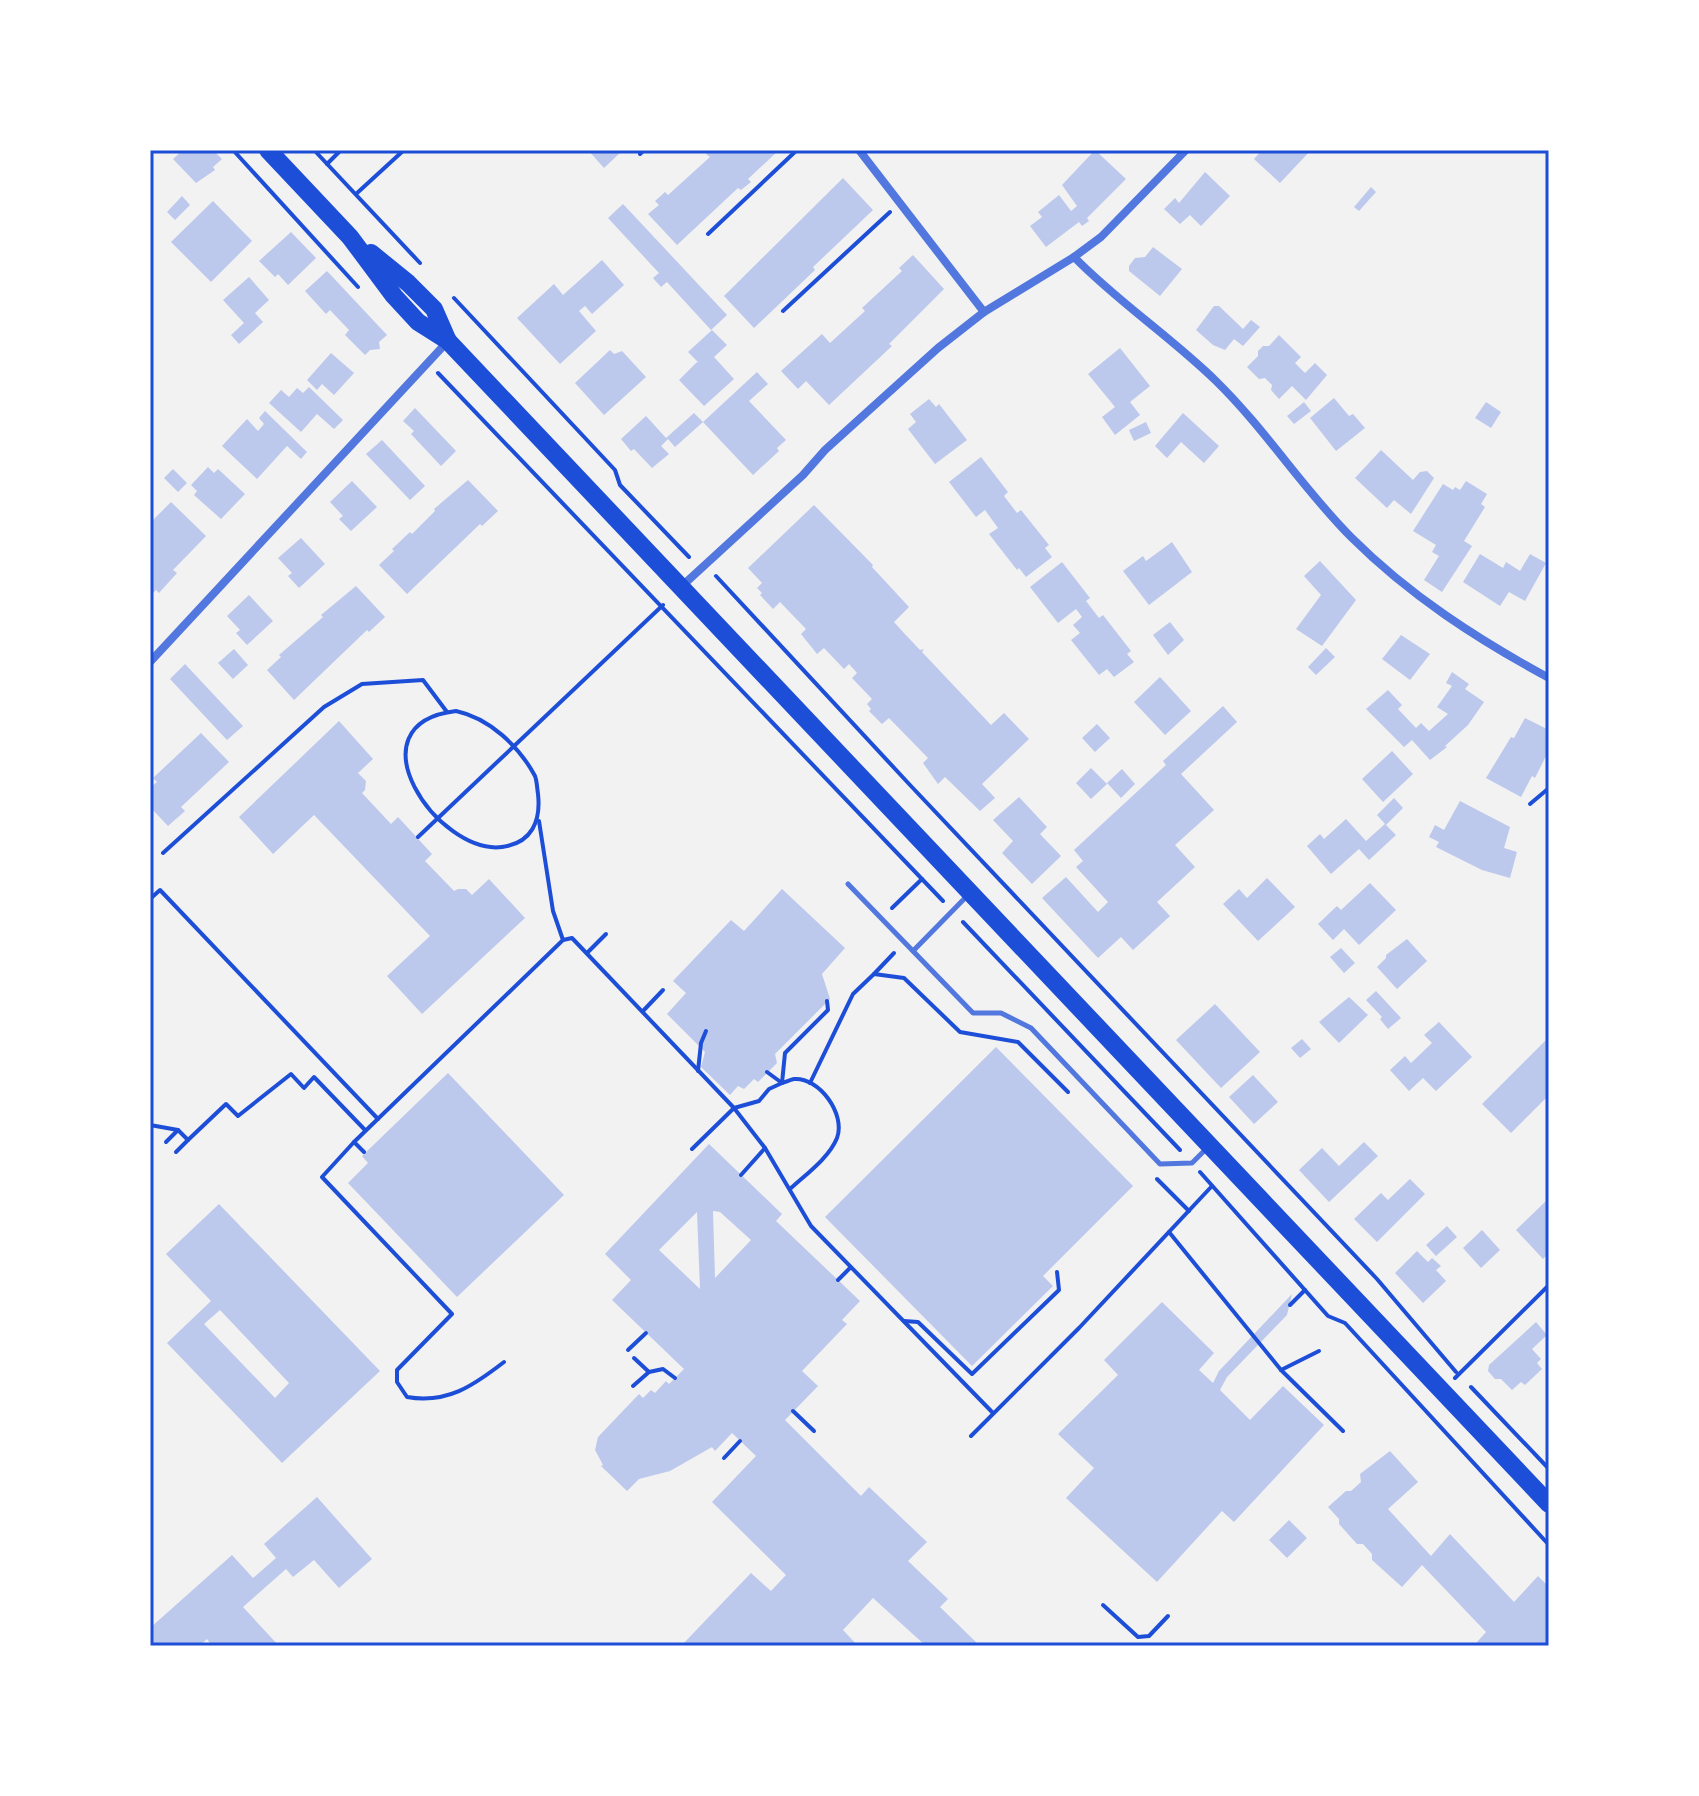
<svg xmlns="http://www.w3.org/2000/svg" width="1699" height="1796" font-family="'Public Sans',sans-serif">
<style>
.building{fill:#bdc9ec;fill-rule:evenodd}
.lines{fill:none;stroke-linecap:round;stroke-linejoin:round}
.path{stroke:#1d4ed8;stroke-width:4}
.service{stroke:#5277de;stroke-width:5}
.minor{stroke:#5277de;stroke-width:8}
.primary{stroke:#1d4ed8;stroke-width:18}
.neatline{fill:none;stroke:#1d4ed8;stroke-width:3}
</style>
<rect width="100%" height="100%" fill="#f2f2f2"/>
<!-- building -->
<g class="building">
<path d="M 183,150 L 213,150 L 222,159 L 213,167 L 215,170 L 196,183 L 173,159 Z"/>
<path d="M 588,150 L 623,150 L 604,168 Z"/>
<path d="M 710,150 L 779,150 L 748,179 L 751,182 L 741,190 L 738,188 L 677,245 L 648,214 L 659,205 L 655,201 L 665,192 L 668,195 L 710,157 L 706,154 Z"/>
<path d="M 1095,150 L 1126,179 L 1087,218 L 1089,221 L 1082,226 L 1079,222 L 1046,247 L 1030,226 L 1042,217 L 1038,212 L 1059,195 L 1071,211 L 1077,206 L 1062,185 Z"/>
<path d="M 1262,150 L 1311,150 L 1280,183 L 1254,159 Z"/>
<path d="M 1205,172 L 1230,196 L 1201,226 L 1190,215 L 1180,224 L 1164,209 L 1175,198 L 1179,203 Z"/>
<path d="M 843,178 L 873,210 L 813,267 L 815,270 L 754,328 L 724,296 Z"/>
<path d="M 1371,187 L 1376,192 L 1359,211 L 1354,207 Z"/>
<path d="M 182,196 L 190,205 L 175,220 L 167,212 Z"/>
<path d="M 213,201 L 252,241 L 211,282 L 171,242 Z"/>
<path d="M 623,204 L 727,315 L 711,330 L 667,282 L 661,287 L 653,278 L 659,273 L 608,218 Z"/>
<path d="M 291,232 L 316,258 L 288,285 L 278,274 L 275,277 L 259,261 Z"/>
<path d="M 1153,247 L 1182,269 L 1160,296 L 1129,271 L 1129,266 L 1135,258 L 1145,257 Z"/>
<path d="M 913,255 L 944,289 L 889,344 L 892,346 L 829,405 L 806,381 L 798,389 L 781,371 L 822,334 L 830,343 L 865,311 L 862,308 L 902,271 L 899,268 Z"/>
<path d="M 602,260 L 624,285 L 592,314 L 585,306 L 579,311 L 596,331 L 560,364 L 517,318 L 554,284 L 563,295 Z"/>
<path d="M 327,271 L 387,335 L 379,342 L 380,349 L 370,350 L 365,355 L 345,335 L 349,330 L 330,310 L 326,314 L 305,291 Z"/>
<path d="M 249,277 L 269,300 L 255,313 L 263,322 L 239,344 L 231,335 L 244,323 L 223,300 Z"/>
<path d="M 1214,306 L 1219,306 L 1243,329 L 1251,320 L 1260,327 L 1243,346 L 1234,339 L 1225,350 L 1213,345 L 1196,330 Z"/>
<path d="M 712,330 L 727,345 L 714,357 L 734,379 L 704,406 L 679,380 L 697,362 L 699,363 L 688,352 Z"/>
<path d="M 1279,335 L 1301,357 L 1295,363 L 1305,373 L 1315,363 L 1327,375 L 1306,400 L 1292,386 L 1279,399 L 1271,390 L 1272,385 L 1265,378 L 1259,379 L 1247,367 L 1258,356 L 1258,351 L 1263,346 L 1269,346 Z"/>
<path d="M 1120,348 L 1150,386 L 1130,402 L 1140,415 L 1115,435 L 1102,417 L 1115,407 L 1088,374 Z"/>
<path d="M 610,350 L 614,354 L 622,351 L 646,377 L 604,415 L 575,383 Z"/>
<path d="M 331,353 L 354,373 L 334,395 L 322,384 L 317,390 L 307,380 Z"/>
<path d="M 757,372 L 768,384 L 749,401 L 786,440 L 777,448 L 779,451 L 753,475 L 703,422 Z"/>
<path d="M 309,387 L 343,420 L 334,429 L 317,414 L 301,432 L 269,403 L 281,390 L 289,397 L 297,388 L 303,393 Z"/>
<path d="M 1334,398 L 1349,416 L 1353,414 L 1365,428 L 1336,451 L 1310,418 Z"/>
<path d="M 929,399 L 936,407 L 939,404 L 967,440 L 935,464 L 908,429 L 916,422 L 910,414 Z"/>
<path d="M 1304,402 L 1311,411 L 1294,424 L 1287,416 Z"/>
<path d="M 1486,402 L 1501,412 L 1491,428 L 1475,418 Z"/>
<path d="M 415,408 L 456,451 L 441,466 L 411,434 L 414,431 L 403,421 Z"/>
<path d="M 265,411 L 307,452 L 301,459 L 287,446 L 257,479 L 222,446 L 247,419 L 258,431 L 264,424 L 259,418 Z"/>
<path d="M 694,413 L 703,422 L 675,447 L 668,439 L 661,446 L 669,454 L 652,468 L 634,449 L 631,451 L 621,439 L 646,416 L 666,438 Z"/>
<path d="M 1183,413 L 1219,446 L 1204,463 L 1181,442 L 1167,458 L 1155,446 Z"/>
<path d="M 1146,422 L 1151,433 L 1134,441 L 1129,430 Z"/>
<path d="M 382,440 L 425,486 L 410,500 L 366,454 Z"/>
<path d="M 1381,450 L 1413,480 L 1420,472 L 1427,471 L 1434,478 L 1411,514 L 1394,500 L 1387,508 L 1355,478 Z"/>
<path d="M 981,457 L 1008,492 L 1004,496 L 1017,513 L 1021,510 L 1049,545 L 1045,548 L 1052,557 L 1026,577 L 1019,568 L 1017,570 L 989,534 L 998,528 L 985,510 L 976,517 L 949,482 Z"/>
<path d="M 208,467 L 214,473 L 218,469 L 245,494 L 221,519 L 194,495 L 197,491 L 191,485 Z"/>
<path d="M 173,469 L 187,483 L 178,492 L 164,478 Z"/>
<path d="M 468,480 L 498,511 L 482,526 L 480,524 L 407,594 L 379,565 L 394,551 L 392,549 L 410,532 L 412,534 L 435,511 L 434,509 Z"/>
<path d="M 352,481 L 377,507 L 351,531 L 339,519 L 343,516 L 330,502 Z"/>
<path d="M 1466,481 L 1487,494 L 1481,504 L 1485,507 L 1464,541 L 1472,546 L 1442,592 L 1424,580 L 1439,556 L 1432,552 L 1436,545 L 1413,531 L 1443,484 L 1453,490 L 1455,487 L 1460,490 Z"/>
<path d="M 171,502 L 206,536 L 173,570 L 177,573 L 159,593 L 156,590 L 150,596 L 150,523 Z"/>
<path d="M 814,505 L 873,565 L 872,567 L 909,607 L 894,622 L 903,632 L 920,650 L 924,649 L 922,652 L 991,725 L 1004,713 L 1029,739 L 982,784 L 995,798 L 980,811 L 945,777 L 938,784 L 923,763 L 928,758 L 889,718 L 882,724 L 869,711 L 871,709 L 867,704 L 872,699 L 852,678 L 857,673 L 849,664 L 844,669 L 824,648 L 817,654 L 801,634 L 806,629 L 780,602 L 773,609 L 760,595 L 762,593 L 757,588 L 762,583 L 748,568 Z"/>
<path d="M 301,538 L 325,564 L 299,588 L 288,576 L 292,573 L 278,558 Z"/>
<path d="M 1172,542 L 1192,572 L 1149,605 L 1123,571 L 1143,556 L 1146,561 Z"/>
<path d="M 1480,554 L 1503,568 L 1506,562 L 1520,571 L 1530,554 L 1546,563 L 1525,601 L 1509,592 L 1500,606 L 1463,582 Z"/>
<path d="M 1320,561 L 1356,600 L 1322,646 L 1296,629 L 1321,595 L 1304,576 Z"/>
<path d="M 1062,562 L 1090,598 L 1086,601 L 1099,618 L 1103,615 L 1131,651 L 1127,654 L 1134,662 L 1114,677 L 1107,669 L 1099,675 L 1071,640 L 1080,633 L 1073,625 L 1082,617 L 1076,609 L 1058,623 L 1030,587 Z"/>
<path d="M 356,586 L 385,617 L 369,632 L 367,630 L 294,700 L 267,670 L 281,657 L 279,655 L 323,617 L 321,615 Z"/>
<path d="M 249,595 L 273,621 L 247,645 L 236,633 L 240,630 L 227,616 Z"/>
<path d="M 1170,622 L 1184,640 L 1168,655 L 1153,635 Z"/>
<path d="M 1401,635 L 1430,654 L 1410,680 L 1382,659 Z"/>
<path d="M 1326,648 L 1335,657 L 1316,675 L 1308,667 Z"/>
<path d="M 234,649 L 248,665 L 233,679 L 218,663 Z"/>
<path d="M 185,664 L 243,726 L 227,740 L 170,679 Z"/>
<path d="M 1452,672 L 1469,684 L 1465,689 L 1484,702 L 1468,725 L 1445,746 L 1447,747 L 1430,760 L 1412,740 L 1404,747 L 1366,709 L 1388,690 L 1402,705 L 1398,709 L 1416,728 L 1421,723 L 1429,731 L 1448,714 L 1437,707 L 1452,686 L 1446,683 Z"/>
<path d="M 1160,677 L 1191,711 L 1165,735 L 1134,702 Z"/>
<path d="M 1223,706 L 1237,722 L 1181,774 L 1214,810 L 1175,845 L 1195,867 L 1157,902 L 1170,916 L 1133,950 L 1121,937 L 1098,958 L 1042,898 L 1066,877 L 1098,912 L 1108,902 L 1076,867 L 1083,861 L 1074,850 L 1166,765 L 1163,761 Z"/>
<path d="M 1525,718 L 1549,730 L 1549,758 L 1546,756 L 1535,778 L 1532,776 L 1521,797 L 1486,778 L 1511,737 L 1514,738 Z"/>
<path d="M 339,721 L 373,759 L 358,773 L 366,781 L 365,790 L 362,793 L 391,824 L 398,817 L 432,854 L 425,861 L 454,891 L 458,889 L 466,889 L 472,895 L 489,879 L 525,918 L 422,1014 L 387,976 L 430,936 L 314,815 L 273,854 L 239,817 Z"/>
<path d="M 1097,724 L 1110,738 L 1095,752 L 1082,738 Z"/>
<path d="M 201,733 L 229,762 L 181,807 L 185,811 L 168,826 L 150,807 L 150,788 L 157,782 L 153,778 Z"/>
<path d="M 1392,751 L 1413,774 L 1383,802 L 1362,779 Z"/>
<path d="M 1091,768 L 1107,784 L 1091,799 L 1076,783 Z"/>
<path d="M 1122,769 L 1135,784 L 1121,798 L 1107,783 Z"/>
<path d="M 1019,797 L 1047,827 L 1040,834 L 1061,856 L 1032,884 L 1002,853 L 1013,841 L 993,820 Z"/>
<path d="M 1394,798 L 1403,808 L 1386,825 L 1396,835 L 1369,860 L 1359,849 L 1331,874 L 1307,846 L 1320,834 L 1324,839 L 1346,819 L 1366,841 L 1385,824 L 1377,815 Z"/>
<path d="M 1460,801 L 1510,827 L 1504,848 L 1517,852 L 1510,878 L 1482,870 L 1436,847 L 1439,842 L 1429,837 L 1435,825 L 1444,830 Z"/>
<path d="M 1267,878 L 1295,907 L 1258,941 L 1223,904 L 1239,889 L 1247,898 Z"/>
<path d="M 1370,883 L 1396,910 L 1359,945 L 1344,929 L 1333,940 L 1318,924 L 1337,906 L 1341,910 Z"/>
<path d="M 782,889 L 845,948 L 822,974 L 830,999 L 775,1054 L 777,1063 L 758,1082 L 754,1079 L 744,1089 L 738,1086 L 730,1095 L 701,1067 L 705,1052 L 667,1014 L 686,993 L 673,981 L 731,920 L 744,931 Z"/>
<path d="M 1407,939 L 1427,961 L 1397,989 L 1377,967 L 1386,958 L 1386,955 Z"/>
<path d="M 1341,948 L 1355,963 L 1344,973 L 1330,957 Z"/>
<path d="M 1376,991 L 1401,1018 L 1388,1029 L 1380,1019 L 1382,1017 L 1366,1000 Z"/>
<path d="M 1349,997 L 1368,1015 L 1339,1043 L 1319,1022 Z"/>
<path d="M 1215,1004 L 1260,1052 L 1221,1088 L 1176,1040 Z"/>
<path d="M 1439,1022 L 1472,1057 L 1436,1091 L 1423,1078 L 1409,1091 L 1390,1070 L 1405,1056 L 1411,1063 L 1432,1043 L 1424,1035 Z"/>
<path d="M 1549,1037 L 1549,1095 L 1511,1133 L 1482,1104 Z"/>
<path d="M 1302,1039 L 1311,1049 L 1300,1058 L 1291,1048 Z"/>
<path d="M 996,1047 L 1133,1186 L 1043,1276 L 1053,1286 L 972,1366 L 825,1217 Z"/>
<path d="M 448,1073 L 564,1195 L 457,1297 L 348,1183 L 368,1163 L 362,1156 Z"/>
<path d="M 1253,1075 L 1278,1102 L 1254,1124 L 1229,1097 Z"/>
<path d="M 1364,1142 L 1378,1156 L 1329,1202 L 1299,1170 L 1322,1148 L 1339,1166 Z"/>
<path d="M 709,1144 L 782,1214 L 776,1221 L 860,1301 L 842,1320 L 847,1324 L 802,1371 L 818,1386 L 785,1420 L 861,1496 L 869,1487 L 927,1542 L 908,1561 L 948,1599 L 940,1607 L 980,1646 L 926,1646 L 873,1598 L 843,1630 L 858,1646 L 681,1646 L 751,1573 L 771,1591 L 786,1575 L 712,1502 L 756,1456 L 732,1433 L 715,1451 L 712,1447 L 670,1471 L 639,1479 L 627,1491 L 601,1466 L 603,1465 L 595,1450 L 598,1437 L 639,1394 L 643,1398 L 651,1390 L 655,1393 L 666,1381 L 669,1384 L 684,1369 L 612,1300 L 631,1280 L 605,1254 ZM 713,1211 L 720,1212 L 751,1240 L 715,1278 ZM 697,1212 L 700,1289 L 659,1250 Z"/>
<path d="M 1410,1179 L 1425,1194 L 1377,1242 L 1354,1219 L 1381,1193 L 1388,1200 Z"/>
<path d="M 1546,1201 L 1549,1205 L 1549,1253 L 1543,1259 L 1516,1230 Z"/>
<path d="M 219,1204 L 380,1371 L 282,1463 L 167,1343 L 211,1301 L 166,1254 ZM 220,1310 L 289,1383 L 275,1398 L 204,1324 Z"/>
<path d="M 1447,1226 L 1457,1237 L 1436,1256 L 1426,1245 Z"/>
<path d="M 1482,1230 L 1500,1250 L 1481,1268 L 1463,1248 Z"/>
<path d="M 1417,1251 L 1428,1262 L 1432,1258 L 1441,1266 L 1436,1270 L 1446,1281 L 1423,1303 L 1395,1273 Z"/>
<path d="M 1292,1294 L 1287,1315 L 1227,1377 L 1220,1390 L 1250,1420 L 1283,1386 L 1324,1425 L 1234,1522 L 1222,1511 L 1157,1582 L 1066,1498 L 1094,1468 L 1058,1434 L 1118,1375 L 1104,1360 L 1162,1302 L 1214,1353 L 1199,1370 L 1213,1383 L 1219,1371 Z"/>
<path d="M 1536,1322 L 1547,1335 L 1532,1349 L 1541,1359 L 1537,1363 L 1542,1369 L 1525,1385 L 1521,1382 L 1512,1390 L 1501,1379 L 1495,1379 L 1488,1371 L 1489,1365 Z"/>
<path d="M 1390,1451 L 1418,1482 L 1388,1509 L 1431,1556 L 1450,1534 L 1514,1602 L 1538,1576 L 1549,1587 L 1549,1641 L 1544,1646 L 1480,1646 L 1477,1642 L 1486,1632 L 1422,1565 L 1402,1587 L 1372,1560 L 1372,1554 L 1363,1544 L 1357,1544 L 1339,1524 L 1339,1519 L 1328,1507 L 1346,1491 L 1351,1491 L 1361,1482 L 1360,1474 Z"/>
<path d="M 317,1497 L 372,1559 L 339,1588 L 314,1560 L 293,1577 L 286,1569 L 243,1607 L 279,1646 L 212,1646 L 207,1639 L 199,1646 L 150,1646 L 150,1628 L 232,1555 L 253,1578 L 276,1558 L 264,1544 Z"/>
<path d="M 1289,1520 L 1307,1538 L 1287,1558 L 1269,1540 Z"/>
</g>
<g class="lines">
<!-- path -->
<g class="path">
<path d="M 233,150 L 358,287"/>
<path d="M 314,150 L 420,263"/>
<path d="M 640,154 L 644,150"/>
<path d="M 327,164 L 341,150"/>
<path d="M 356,194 L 404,150"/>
<path d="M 708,234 L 797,150"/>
<path d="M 454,298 L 615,470 L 620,485 L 689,557"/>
<path d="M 783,311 L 890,212"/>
<path d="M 438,373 L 943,901"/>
<path d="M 716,576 L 910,785 L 1377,1279 L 1456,1372"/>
<path d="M 456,711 C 489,718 519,746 535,776 C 537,781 537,788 538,794 C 541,821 532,843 502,847 C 438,855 348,724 456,711 Z"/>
<path d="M 1530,804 L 1549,788"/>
<path d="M 539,821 L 553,911 L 563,940"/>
<path d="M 418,837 L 663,605"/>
<path d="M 163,853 L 324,707 L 362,684 L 423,680 L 447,712"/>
<path d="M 150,899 L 160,890 L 378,1119"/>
<path d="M 892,908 L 922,879"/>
<path d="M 963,922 L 1180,1150"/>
<path d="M 587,953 L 606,934"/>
<path d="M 874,974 L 894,953"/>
<path d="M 643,1011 L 663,990"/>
<path d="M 698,1071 L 701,1043 L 706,1031"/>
<path d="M 810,1083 L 853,994 L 874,974 L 904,978 L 960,1032 L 1018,1042 L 1068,1092"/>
<path d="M 150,1114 L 150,1115"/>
<path d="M 150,1125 L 178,1130 L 188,1140 L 226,1104 L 238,1116 L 291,1074 L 304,1088 L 314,1077 L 365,1130"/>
<path d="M 166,1142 L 178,1130"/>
<path d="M 354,1142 L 322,1177 L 452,1314 L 397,1370 L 397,1382 L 407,1397 C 447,1404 473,1386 504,1362"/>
<path d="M 692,1149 L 734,1108 L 759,1101 L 769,1089 L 782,1083 L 767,1072"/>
<path d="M 176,1152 L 188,1140"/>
<path d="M 364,1152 L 354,1142 L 563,940 L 572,938 L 734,1108 L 765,1148 L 811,1226 L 993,1413"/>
<path d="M 1200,1172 L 1328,1316 L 1345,1323 L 1549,1545"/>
<path d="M 741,1175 L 765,1148"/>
<path d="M 1157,1179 L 1189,1211"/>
<path d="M 790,1189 C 805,1175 829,1158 837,1138 C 846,1114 819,1077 794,1079 C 789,1080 786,1082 782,1083 L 785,1053 L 828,1010 L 827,1001"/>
<path d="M 1169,1232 L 1281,1370 L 1343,1431"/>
<path d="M 838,1280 L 850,1268"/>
<path d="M 1290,1305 L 1305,1290"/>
<path d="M 904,1321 L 918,1322 L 972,1374 L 1059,1290 L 1057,1272"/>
<path d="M 628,1350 L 646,1333"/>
<path d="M 634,1358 L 649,1372"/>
<path d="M 1281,1370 L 1319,1351"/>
<path d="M 1455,1378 L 1549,1285"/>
<path d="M 633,1386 L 649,1372 L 663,1369 L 675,1378"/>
<path d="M 1471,1387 L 1549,1469"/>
<path d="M 793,1411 L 814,1431"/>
<path d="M 971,1436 L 1079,1328 L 1212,1186"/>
<path d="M 724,1458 L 740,1441"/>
<path d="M 1103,1605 L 1138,1637 L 1149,1636 L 1168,1616"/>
</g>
<!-- service -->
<g class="service">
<path d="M 848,884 L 973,1013 L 1001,1013 L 1031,1028 L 1160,1164 L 1192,1163 L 1206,1149"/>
<path d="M 913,951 L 967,896"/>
</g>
<!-- minor -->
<g class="minor">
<path d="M 859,150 L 984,312"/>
<path d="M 1074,257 C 1118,302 1171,337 1216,381 C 1266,430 1303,489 1351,537 C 1409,595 1477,639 1549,678"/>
<path d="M 682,586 L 803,475 L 825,450 L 938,348 L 984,312 L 1074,257 L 1101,237 L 1186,150"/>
<path d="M 150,662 L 448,341"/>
</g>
<!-- primary -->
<g class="primary">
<path d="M 268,150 L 350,237 L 394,296 L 418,322 L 448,341 L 1549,1504"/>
<path d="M 371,253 L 408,283 L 434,309 L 448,341"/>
</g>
</g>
<!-- border -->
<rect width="1699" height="1796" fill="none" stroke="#ffffff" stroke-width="304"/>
<rect x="152" y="152" width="1395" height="1492" class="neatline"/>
</svg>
